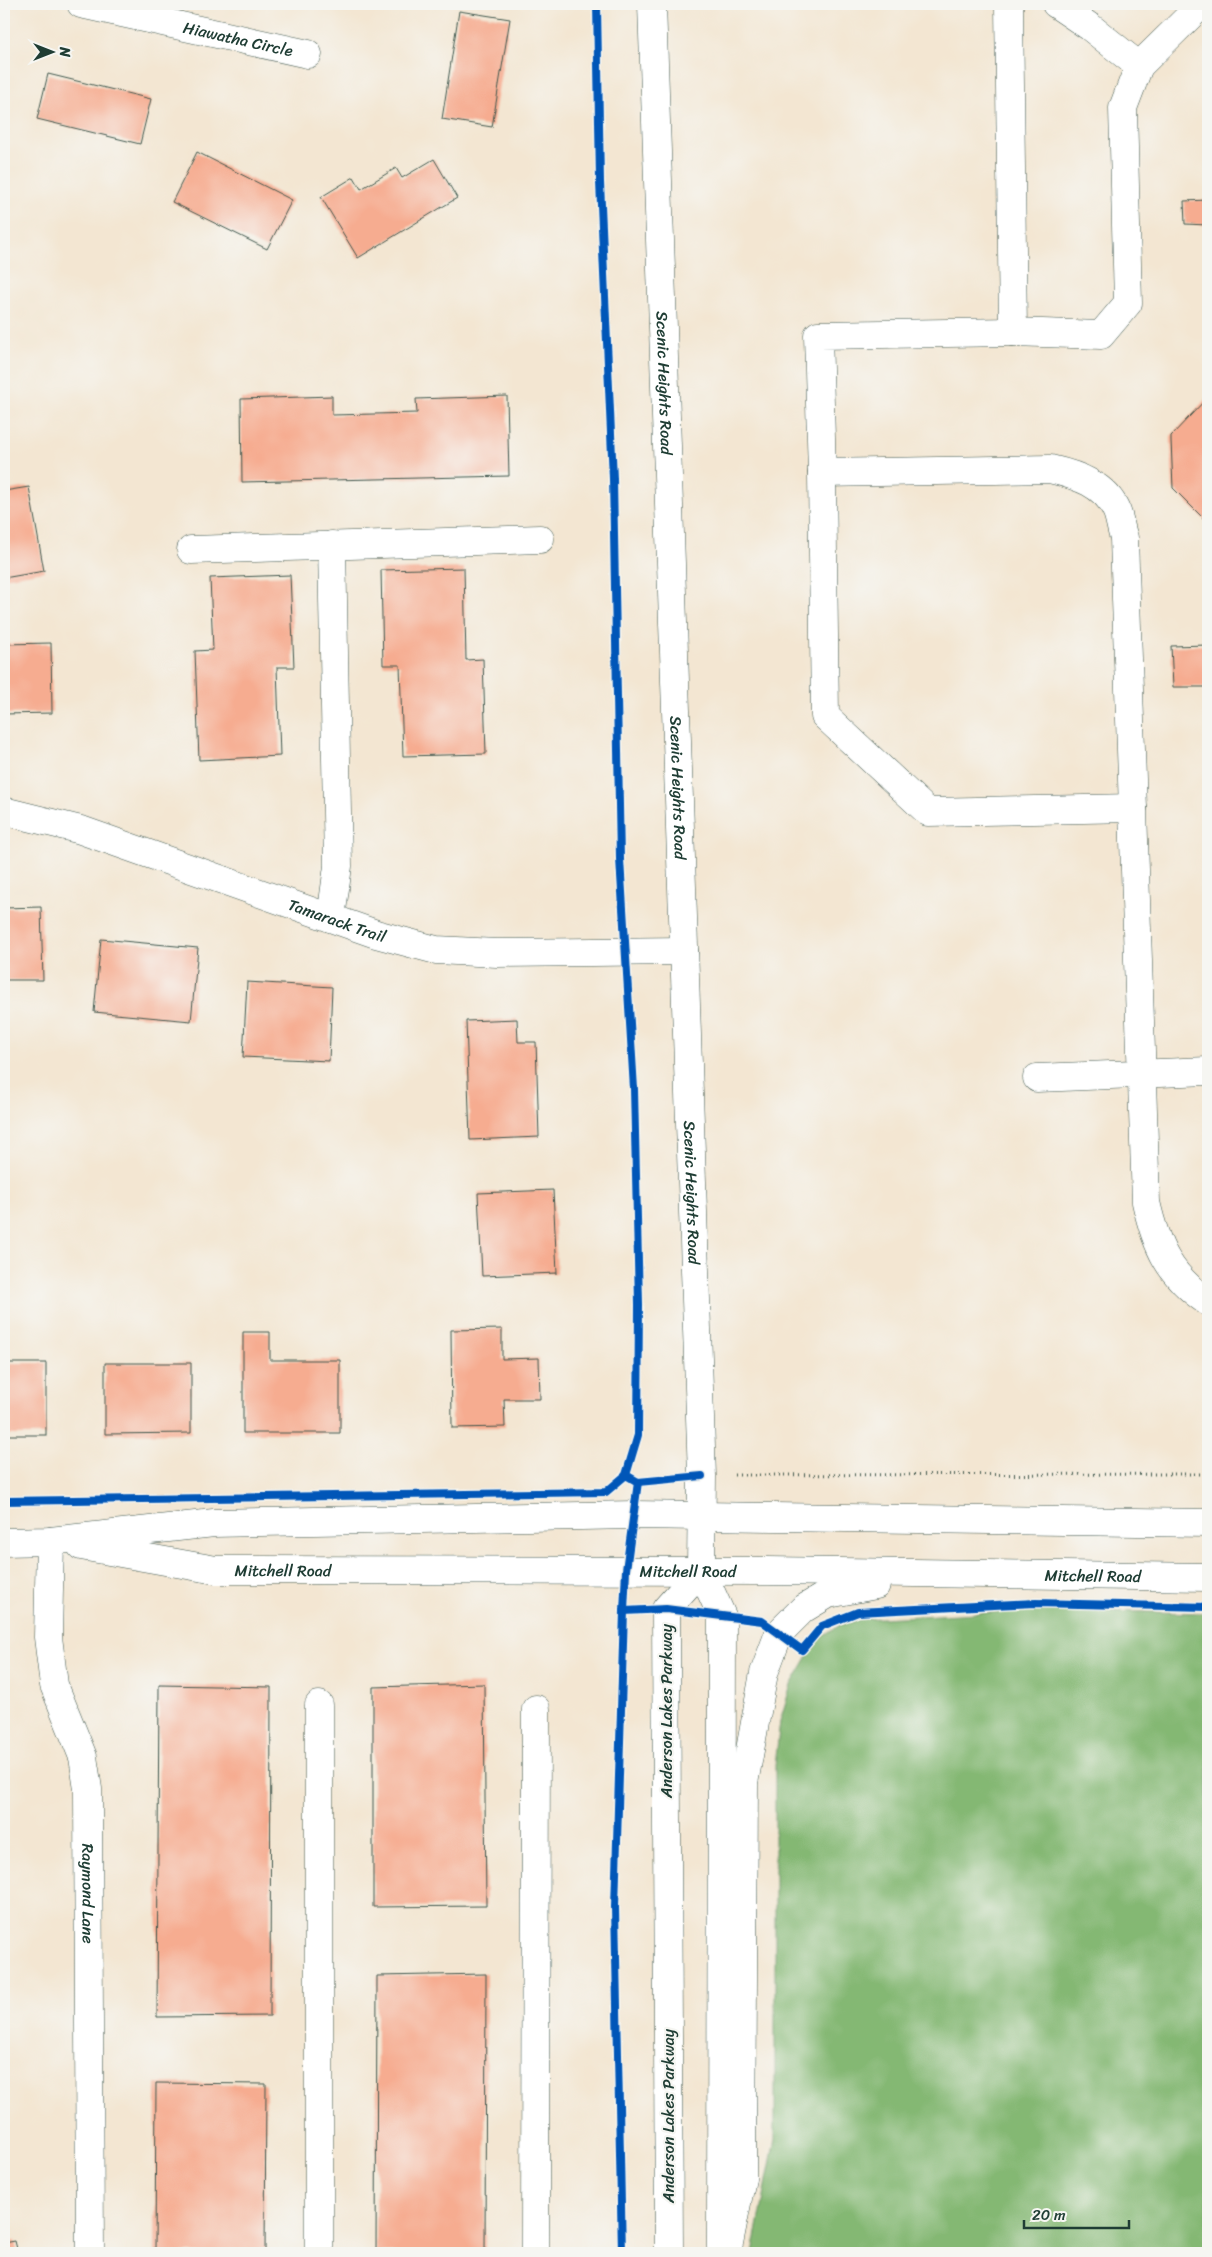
<svg xmlns="http://www.w3.org/2000/svg" width="1212" height="2257" font-family="Sriracha,sans-serif">
<style>
.forest{fill:#84b873;stroke:#527a54}
.building{fill:#f6ac90}
.lines{fill:none;stroke-linecap:round;stroke-linejoin:round}
.minor-casing{stroke:#3f564c;stroke-width:29}
.major-casing{stroke:#3f564c;stroke-width:29}
.path{stroke:#3f564c;stroke-width:3;stroke-dasharray:1 4;stroke-linecap:butt}
.minor{stroke:#fff;stroke-width:28}
.major{stroke:#fff;stroke-width:28}
.cycleway-casing{stroke:#f6f6f2;stroke-width:11}
.cycleway{stroke:#0057b8;stroke-width:8}
.labels{text-anchor:middle;dominant-baseline:central;stroke-width:4.5;stroke-linejoin:round;paint-order:stroke}
.street-label{font-size:16px;fill:#1f3d34;stroke:#f6f6f2}
</style>
<rect width="100%" height="100%" fill="#f6f6f2"/>
<filter id="ink" filterUnits="userSpaceOnUse"><feTurbulence type="fractalNoise" baseFrequency=".02" numOctaves="2"/><feDisplacementMap in="SourceGraphic" scale="10" xChannelSelector="R" yChannelSelector="G"/><feConvolveMatrix kernelMatrix="1 2 1 2 8 2 1 2 1" color-interpolation-filters="sRGB"/></filter>
<filter id="wash" filterUnits="userSpaceOnUse"><feTurbulence type="fractalNoise" baseFrequency=".0096" numOctaves="4" result="noise"/><feDisplacementMap in="SourceGraphic" scale="20" xChannelSelector="R" yChannelSelector="G"/><feGaussianBlur stdDeviation="1.12" result="paint"/><feColorMatrix in="noise" values="0 0 0 0 0 0 0 0 0 0 0 0 0 0 0 0 0 1.4 0 .05"/><feComposite in="paint" operator="in"/></filter>
<g filter="url(#wash)">
<rect width="100%" height="100%" fill="#f3e6d2"/>
<!-- forest -->
<path class="forest" d="M 1036,1610 L 1208,1613 L 1208,2253 L 753,2253 L 775,2139 L 775,1766 L 780,1721 L 791,1685 L 809,1654 L 822,1636 L 840,1625 L 862,1619 Z"/>
<g id="blocks">
<!-- building -->
<g class="building">
<path d="M 459,11 L 510,19 L 492,127 L 442,119 Z"/>
<path d="M 48,74 L 151,99 L 140,144 L 37,119 Z"/>
<path d="M 197,152 L 292,200 L 267,249 L 172,202 Z"/>
<path d="M 434,159 L 457,198 L 358,258 L 321,197 L 354,177 L 361,189 L 396,168 L 402,178 Z"/>
<path d="M 1208,200 L 1208,225 L 1185,224 L 1184,201 Z"/>
<path d="M 332,396 L 332,415 L 417,413 L 416,399 L 507,396 L 509,476 L 242,482 L 241,399 Z"/>
<path d="M 1208,397 L 1208,523 L 1173,488 L 1171,440 L 1171,436 Z"/>
<path d="M 29,487 L 44,571 L 4,578 L 4,491 Z"/>
<path d="M 464,568 L 466,660 L 483,659 L 486,754 L 403,756 L 400,665 L 383,665 L 381,570 Z"/>
<path d="M 290,575 L 294,667 L 277,667 L 280,756 L 199,760 L 195,651 L 213,650 L 210,578 Z"/>
<path d="M 51,643 L 52,713 L 4,714 L 4,644 Z"/>
<path d="M 1208,645 L 1208,687 L 1173,687 L 1171,646 Z"/>
<path d="M 41,907 L 43,980 L 4,980 L 4,908 Z"/>
<path d="M 101,939 L 198,948 L 191,1021 L 94,1012 Z"/>
<path d="M 247,982 L 332,987 L 329,1061 L 243,1057 Z"/>
<path d="M 517,1019 L 518,1042 L 536,1042 L 539,1137 L 470,1140 L 466,1021 Z"/>
<path d="M 553,1190 L 557,1273 L 482,1276 L 478,1193 Z"/>
<path d="M 502,1329 L 502,1359 L 539,1358 L 540,1399 L 504,1399 L 505,1427 L 452,1428 L 451,1330 Z"/>
<path d="M 243,1332 L 270,1332 L 270,1360 L 340,1360 L 340,1433 L 243,1433 Z"/>
<rect x="4" y="1363" width="42" height="72"/>
<path d="M 105,1363 L 191,1363 L 191,1433 L 105,1434 Z"/>
<path d="M 484,1684 L 486,1906 L 373,1907 L 373,1687 Z"/>
<path d="M 159,1685 L 271,1687 L 270,2016 L 157,2017 Z"/>
<path d="M 486,1974 L 485,2253 L 376,2253 L 377,1976 Z"/>
<path d="M 156,2083 L 266,2084 L 265,2253 L 155,2253 Z"/>
<path d="M 15,2241 L 18,2253 L 4,2253 L 4,2243 Z"/>
</g>
</g>
</g>
<g filter="url(#ink)">
<use href="#blocks" fill-opacity="0" stroke="#3f564c" stroke-width="1"/>
<g class="lines">
<!-- minor casing -->
<g class="minor-casing">
<g id="minor">
<path id="s1" d="M 81,4 L 308,54"/>
<path id="s2" d="M 652,4 L 702,1476 L 701,1570 L 722,1616 L 721,2247"/>
<path d="M 1009,4 L 1013,332 L 818,335 L 822,473 L 1050,469 C 1076,475 1106,484 1117,512 C 1120,520 1121,530 1124,538 L 1146,1202 C 1156,1246 1169,1276 1208,1302"/>
<path d="M 1056,4 L 1090,27 L 1139,66 L 1202,4"/>
<path d="M 1013,332 L 1101,335 L 1128,303 L 1123,108 L 1139,66"/>
<path d="M 822,473 L 825,716 L 928,812 L 1133,808"/>
<path d="M 191,550 L 540,539"/>
<path id="s3" d="M 4,811 L 81,830 L 376,934 L 436,950 L 497,953 L 684,951"/>
<path d="M 331,918 L 338,866 L 332,545"/>
<path d="M 1037,1078 L 1208,1071"/>
<path id="s4" d="M 50,1541 L 48,1637 L 54,1685 L 83,1757 L 88,1789 L 90,2253"/>
<path d="M 319,1705 L 319,2253"/>
<path d="M 535,2253 L 536,1709"/>
<path d="M 669,2253 L 666,1609 L 701,1570"/>
</g>
</g>
<!-- major casing -->
<g class="major-casing">
<g id="major">
<path d="M 4,1542 L 50,1541 L 214,1523 L 634,1515 L 1208,1523"/>
<path id="s5" d="M 81,1546 L 216,1570 L 768,1571 L 1208,1577"/>
<path d="M 727,2253 L 742,2178 L 744,1783 L 764,1673 L 779,1633 L 803,1609 L 828,1594 L 876,1585"/>
</g>
</g>
<!-- path -->
<path class="path" d="M 734,1475 L 1208,1474"/>
<!-- minor -->
<use href="#minor" class="minor"/>
<!-- major -->
<use href="#major" class="major"/>
<!-- cycleway casing -->
<g class="cycleway-casing">
<g id="cycleway">
<path d="M 597,4 L 600,182 L 613,479 L 620,859 L 634,1089 L 639,1304 L 638,1435 L 626,1475 L 638,1482 L 702,1476"/>
<path d="M 4,1501 L 606,1492 L 626,1475"/>
<path d="M 624,1611 L 666,1609 L 762,1621 L 802,1650 L 822,1626 L 858,1612 L 1036,1603 L 1208,1607"/>
<path d="M 622,2253 L 615,1907 L 624,1611 L 626,1570 L 638,1482"/>
</g>
</g>
<!-- cycleway -->
<use href="#cycleway" class="cycleway"/>
</g>
</g>
<g class="labels">
<!-- street labels -->
<g class="street-label">
<text stroke="none"><textPath href="#s1" startOffset="161">Hiawatha Circle</textPath></text>
<text stroke="none"><textPath href="#s2" startOffset="379">Scenic Heights Road</textPath></text>
<text stroke="none"><textPath href="#s2" startOffset="784">Scenic Heights Road</textPath></text>
<text stroke="none"><textPath href="#s3" startOffset="351">Tamarack Trail</textPath></text>
<text stroke="none"><textPath href="#s2" startOffset="1189">Scenic Heights Road</textPath></text>
<text stroke="none"><textPath href="#s5" startOffset="204">Mitchell Road</textPath></text>
<text stroke="none"><textPath href="#s5" startOffset="609">Mitchell Road</textPath></text>
<text stroke="none"><textPath href="#s5" startOffset="1014">Mitchell Road</textPath></text>
<text transform="translate(666 1711) rotate(-90)">Anderson Lakes Parkway</text>
<text stroke="none"><textPath href="#s4" startOffset="359">Raymond Lane</textPath></text>
<text transform="translate(668 2116) rotate(-90)">Anderson Lakes Parkway</text>
</g>
</g>
<!-- margin -->
<rect width="1212" height="2257" fill="none" stroke="#f6f6f2" stroke-width="20"/>
<!-- north arrow -->
<g transform="translate(52 52) rotate(90)" stroke="#f6f6f2" stroke-width="4" paint-order="stroke">
<path d="M0-4L9 19L0 12L-9 19Z" fill="#1f3d34"/>
<text y="-8" font-size="14" font-weight="bold" text-anchor="middle" fill="#1f3d34">N</text>
</g>
<!-- scale -->
<path d="M1024 2220v8h105v-8" fill="none" stroke="#1f3d34" stroke-width="2.5"/>
<text x="1032" y="2220" font-size="15" fill="#1f3d34" stroke="#f6f6f2" stroke-width="4" paint-order="stroke">20 m</text>
</svg>
